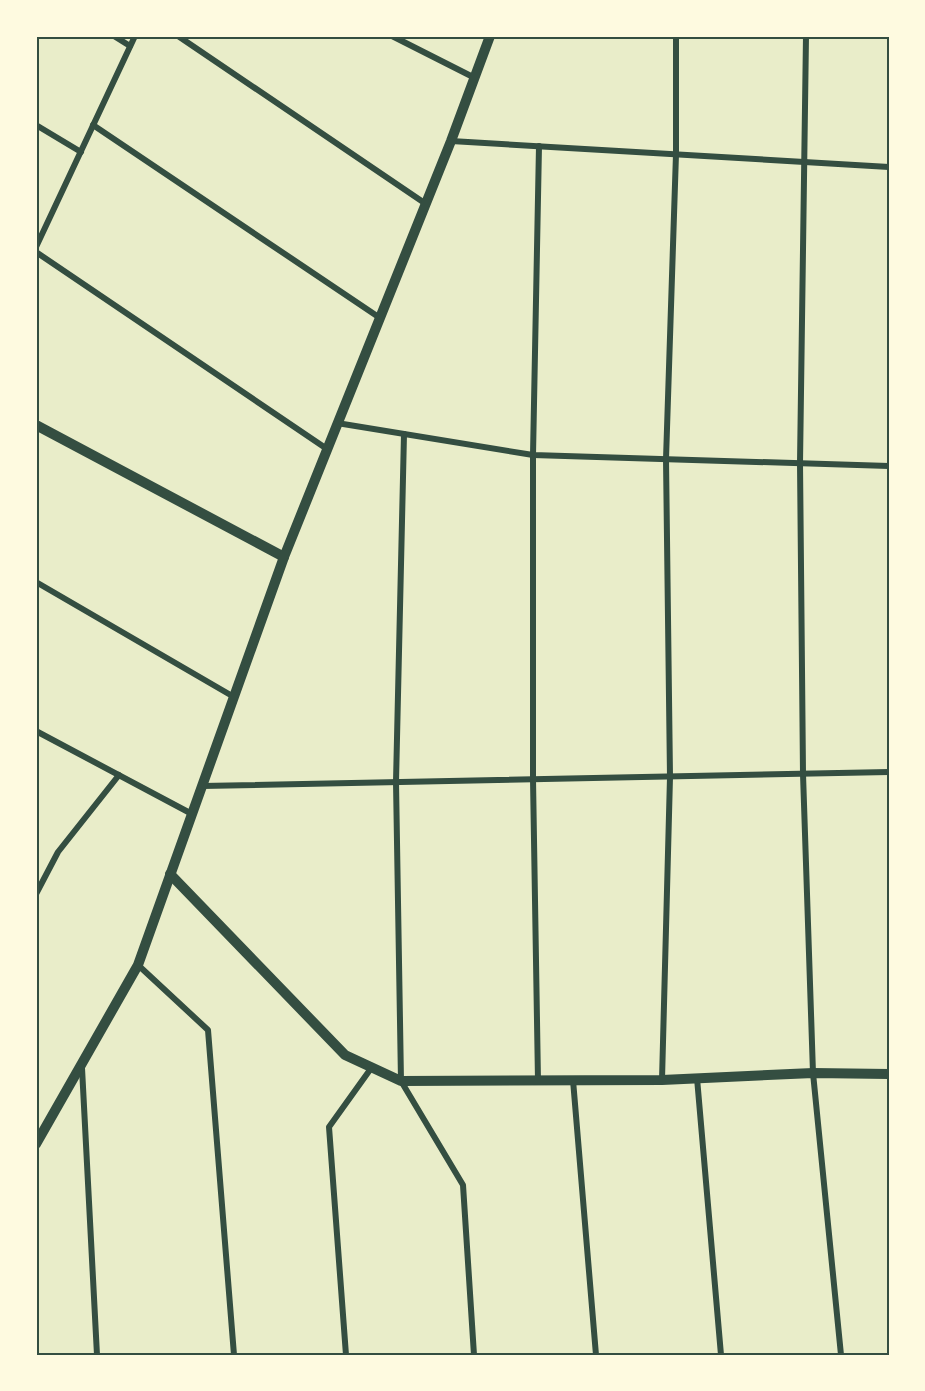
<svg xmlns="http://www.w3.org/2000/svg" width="925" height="1391" font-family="Cabin,sans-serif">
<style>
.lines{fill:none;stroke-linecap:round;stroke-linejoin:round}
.minor{stroke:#344e41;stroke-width:6}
.tertiary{stroke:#344e41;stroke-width:10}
.neatline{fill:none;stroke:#344e41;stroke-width:2}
</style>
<rect width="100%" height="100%" fill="#e9edc9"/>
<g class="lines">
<!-- minor -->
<g class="minor">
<path d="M 114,36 L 130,46"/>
<path d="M 178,36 L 426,204"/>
<path d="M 392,36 L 475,78"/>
<path d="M 806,36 L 800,463 L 803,774 L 813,1073 L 841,1355"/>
<path d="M 36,125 L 81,152"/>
<path d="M 93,125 L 380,318"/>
<path d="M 451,141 L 889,167"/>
<path d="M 36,247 L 135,36"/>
<path d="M 36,252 L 327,449"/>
<path d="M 337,423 L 533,455 L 889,466"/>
<path d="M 404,434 L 396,782 L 401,1081 L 463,1185 L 474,1355"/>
<path d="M 36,582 L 234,697"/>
<path d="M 36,731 L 192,814"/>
<path d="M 202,786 L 889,772"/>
<path d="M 36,894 L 58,852 L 119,775"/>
<path d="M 138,965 L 208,1030 L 234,1355"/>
<path d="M 82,1068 L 97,1355"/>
<path d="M 697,1078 L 721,1355"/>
<path d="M 573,1080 L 596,1355"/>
<path d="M 662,1080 L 670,777 L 666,459 L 676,154 L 676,36"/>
<path d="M 538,1081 L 533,779 L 533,455 L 539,146"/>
<path d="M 346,1355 L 329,1127 L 372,1067"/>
</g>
<!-- tertiary -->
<g class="tertiary">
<path d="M 36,425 L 284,557"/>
<path d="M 170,874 L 345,1055 L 401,1081 L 662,1080 L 813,1073 L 889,1074"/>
<path d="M 36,1144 L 138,965 L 284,557 L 451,141 L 490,36"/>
</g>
</g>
<!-- border -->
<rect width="925" height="1391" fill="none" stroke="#fefae0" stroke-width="75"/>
<rect x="38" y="38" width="850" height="1316" class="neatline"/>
</svg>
